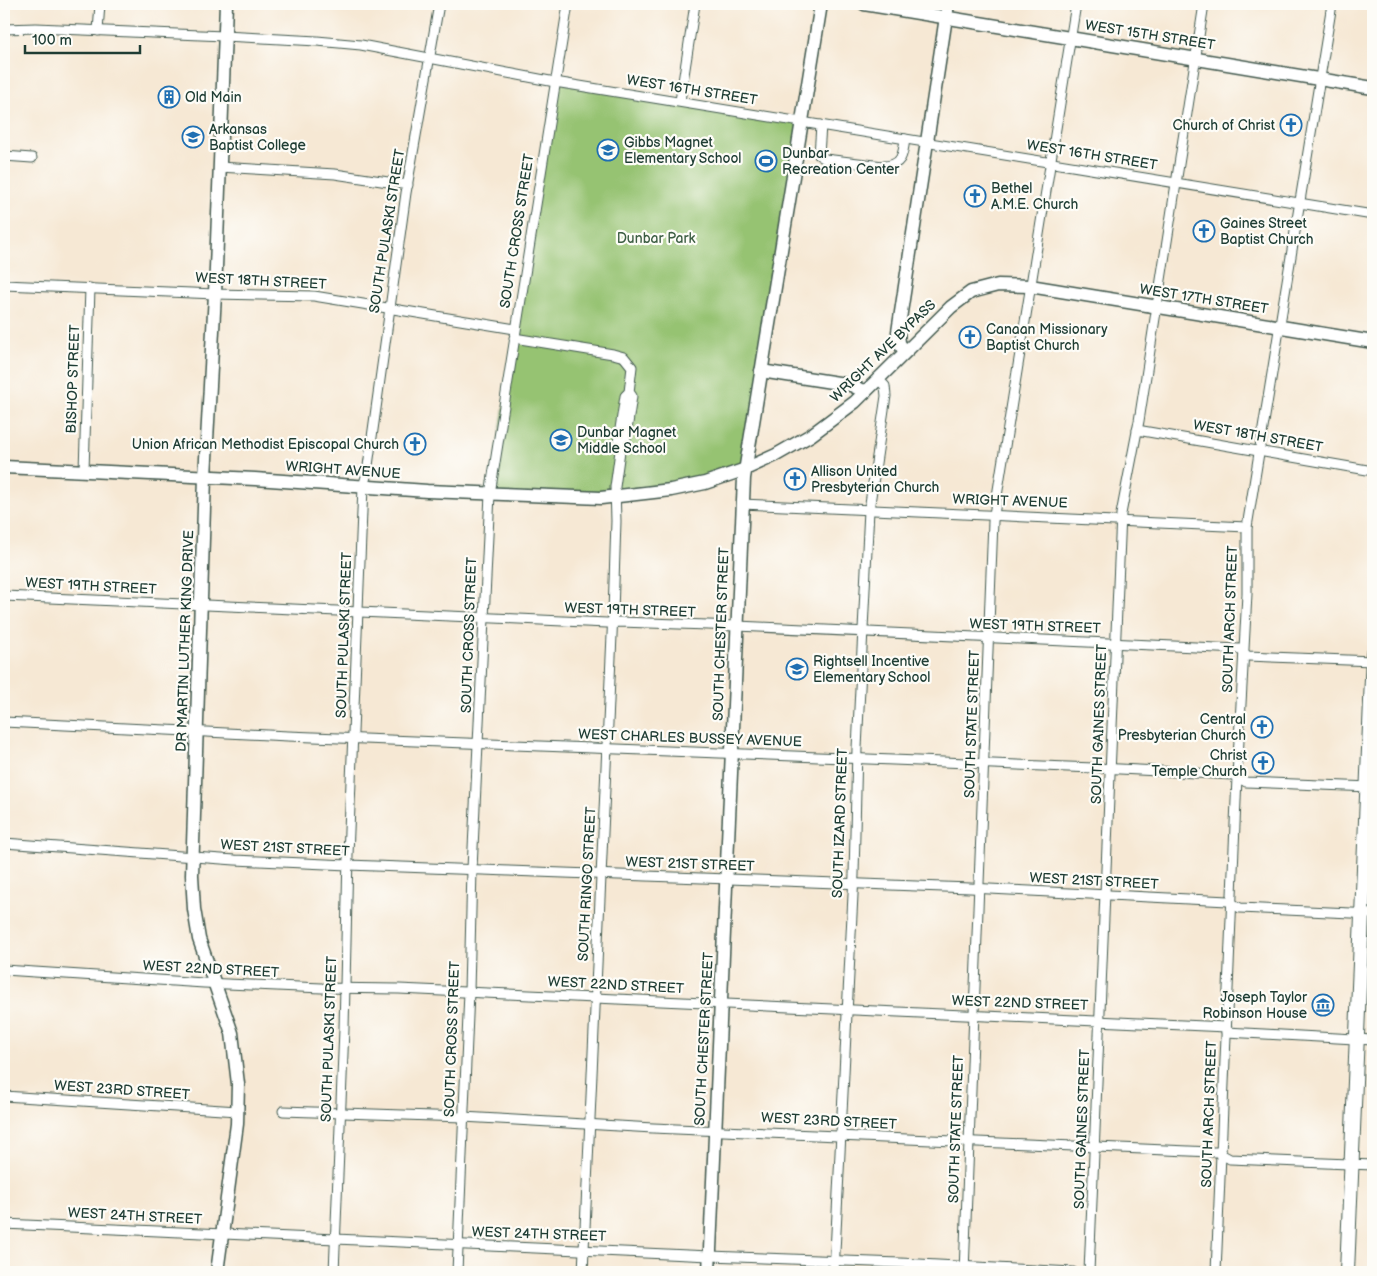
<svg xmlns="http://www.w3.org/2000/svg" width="1377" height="1276" font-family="'Balsamiq Sans',sans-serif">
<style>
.green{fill:#96c372;stroke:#5a8053}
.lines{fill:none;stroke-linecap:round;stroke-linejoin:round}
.street-casing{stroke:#3f574c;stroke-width:11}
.secondary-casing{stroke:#3f574c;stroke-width:15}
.primary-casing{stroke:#3f574c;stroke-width:16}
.street{stroke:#fff;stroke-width:9}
.secondary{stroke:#fff;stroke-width:12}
.primary{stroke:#fff;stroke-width:14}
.labels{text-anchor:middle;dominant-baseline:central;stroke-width:4.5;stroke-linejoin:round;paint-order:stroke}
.street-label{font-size:14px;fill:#1f3d34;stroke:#fdfcf7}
.poi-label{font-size:14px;fill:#1f3d34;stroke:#fdfcf7;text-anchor:start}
.park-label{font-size:14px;fill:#3d5e44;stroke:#fdfcf7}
</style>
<rect width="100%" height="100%" fill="#fdfcf7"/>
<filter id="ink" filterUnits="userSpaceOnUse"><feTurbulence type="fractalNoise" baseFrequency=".02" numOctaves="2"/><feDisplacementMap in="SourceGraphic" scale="10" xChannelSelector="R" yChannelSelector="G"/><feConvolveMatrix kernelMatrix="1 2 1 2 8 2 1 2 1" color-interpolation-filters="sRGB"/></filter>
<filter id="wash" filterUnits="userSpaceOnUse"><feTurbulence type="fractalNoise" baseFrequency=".0096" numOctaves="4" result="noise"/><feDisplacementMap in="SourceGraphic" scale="20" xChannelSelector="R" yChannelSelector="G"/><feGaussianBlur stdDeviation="1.12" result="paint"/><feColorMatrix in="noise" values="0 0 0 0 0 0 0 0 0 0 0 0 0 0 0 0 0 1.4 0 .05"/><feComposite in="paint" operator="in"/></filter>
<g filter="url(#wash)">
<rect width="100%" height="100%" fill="#f6e8d4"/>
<!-- green -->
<path class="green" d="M 555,82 L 802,122 L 746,468 L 615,497 L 490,494 Z"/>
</g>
<g filter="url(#ink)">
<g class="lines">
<!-- street casing -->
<g class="street-casing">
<g id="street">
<path d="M 4,29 L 36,28 L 224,36 L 317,41 L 361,45 L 555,82 L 1373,215"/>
<path d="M 98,31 L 100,4"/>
<path d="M 680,101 L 695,4"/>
<path d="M 821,125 L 819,155 L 825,159 L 883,166 C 902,166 903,155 905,139"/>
<path d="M 4,156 L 32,158"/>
<path d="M 219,167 L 335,174 L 408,185"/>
<path d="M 4,285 L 215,294 L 314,296 L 515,329"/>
<path d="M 514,338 L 613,354 L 624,357 L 632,367 L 629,392 L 625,396 L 618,442 L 620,451 L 615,487 L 616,521 L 613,613 L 583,1272"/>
<path d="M 1137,430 L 1373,471"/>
<path d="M 620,447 L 625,444 L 632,396 L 629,392"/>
<path d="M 84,470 L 90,288"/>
<path d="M 742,504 L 1247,527"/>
<path d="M 4,596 L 607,623 L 620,622 L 737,626 L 1239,649 L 1248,656 L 1373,661"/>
<path d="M 4,722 L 288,736 L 1120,769 L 1233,775 L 1246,782 L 1371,787"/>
<path d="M 4,843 L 235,860 L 348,865 L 970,888 L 1228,901 L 1240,908 L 1373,914"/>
<path d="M 4,970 L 204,983 L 322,988 L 399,989 L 1226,1027"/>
<path d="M 1226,1032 L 1373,1040"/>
<path d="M 4,1096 L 238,1111"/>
<path d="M 283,1111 L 463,1117 L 653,1128 L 1212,1152 L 1217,1152 L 1230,1159 L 1373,1165"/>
<path d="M 4,1224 L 710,1256 L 900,1263 L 1073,1272"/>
<path d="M 334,1272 L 344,1029 L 348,855 L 363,487 L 367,473 L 406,193 L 439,4"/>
<path d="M 457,1272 L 469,992 L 472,869 L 490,494 L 568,4"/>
<path d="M 834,1272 L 854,875 L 857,748 L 869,510 L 886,396 L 885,386 L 878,379"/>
<path d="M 964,1272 L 993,521 L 1076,4"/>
<path d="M 1089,1272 L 1121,514 L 1139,421 L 1204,4"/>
<path d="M 1216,1272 L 1237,777 L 1247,594 L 1247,527 L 1332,4"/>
</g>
</g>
<!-- secondary casing -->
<g class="secondary-casing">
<g id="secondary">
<path d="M 864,4 L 1373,88"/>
<path d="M 905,352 L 899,343 L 898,332 L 948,4"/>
<path d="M 761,371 L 851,385 L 865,392"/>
<path d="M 4,467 L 255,479 L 427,491 L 601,498 L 671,490 L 705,483 L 743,470 L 776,455 L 811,435 L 855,402 L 951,307 L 971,292 L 998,285 L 1030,286 L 1373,342"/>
<path d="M 217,1272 L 237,1124 L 238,1084 L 232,1033 L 199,939 L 194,909 L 192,875 L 205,477 L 215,294 L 226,4"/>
<path d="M 709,1272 L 744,478 L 821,4"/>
</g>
</g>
<!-- primary casing -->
<g class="primary-casing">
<path id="primary" d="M 1347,1272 L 1373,654"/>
</g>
<!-- street -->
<use href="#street" class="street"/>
<!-- secondary -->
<use href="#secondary" class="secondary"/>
<!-- primary -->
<use href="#primary" class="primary"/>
</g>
</g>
<!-- icons -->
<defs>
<g id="building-ring" transform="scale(1.125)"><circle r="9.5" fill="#fdfcf7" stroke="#1f6fb2" stroke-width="1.5"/><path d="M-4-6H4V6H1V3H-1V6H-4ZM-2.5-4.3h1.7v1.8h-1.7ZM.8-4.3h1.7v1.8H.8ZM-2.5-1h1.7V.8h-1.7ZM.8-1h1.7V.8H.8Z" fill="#1f6fb2"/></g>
<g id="church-ring" transform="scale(1.125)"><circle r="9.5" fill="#fdfcf7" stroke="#1f6fb2" stroke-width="1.5"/><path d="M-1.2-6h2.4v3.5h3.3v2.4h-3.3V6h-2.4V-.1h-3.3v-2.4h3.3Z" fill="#1f6fb2"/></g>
<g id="university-ring" transform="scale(1.125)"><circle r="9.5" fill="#fdfcf7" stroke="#1f6fb2" stroke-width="1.5"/><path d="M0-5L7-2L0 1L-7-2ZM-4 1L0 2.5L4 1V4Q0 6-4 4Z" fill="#1f6fb2"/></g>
<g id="school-ring" transform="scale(1.125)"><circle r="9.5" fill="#fdfcf7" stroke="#1f6fb2" stroke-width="1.5"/><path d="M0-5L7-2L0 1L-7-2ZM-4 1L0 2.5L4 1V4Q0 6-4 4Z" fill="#1f6fb2"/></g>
<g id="stadium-ring" transform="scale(1.125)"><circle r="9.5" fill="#fdfcf7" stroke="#1f6fb2" stroke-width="1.5"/><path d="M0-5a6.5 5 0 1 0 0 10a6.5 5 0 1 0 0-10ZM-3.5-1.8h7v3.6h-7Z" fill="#1f6fb2"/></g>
<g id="museum-ring" transform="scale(1.125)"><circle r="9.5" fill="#fdfcf7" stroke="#1f6fb2" stroke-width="1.5"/><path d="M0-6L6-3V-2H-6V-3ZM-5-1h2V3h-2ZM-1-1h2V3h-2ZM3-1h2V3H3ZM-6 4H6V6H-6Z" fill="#1f6fb2"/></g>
</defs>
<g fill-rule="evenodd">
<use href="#building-ring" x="169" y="97"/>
<use href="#church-ring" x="1291" y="125"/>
<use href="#university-ring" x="193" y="137"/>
<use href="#school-ring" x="608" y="150"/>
<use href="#stadium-ring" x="766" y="161"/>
<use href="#church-ring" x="975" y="196"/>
<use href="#church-ring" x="1204" y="231"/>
<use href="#church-ring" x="970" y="337"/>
<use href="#school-ring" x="561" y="440"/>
<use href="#church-ring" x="415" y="444"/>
<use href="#church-ring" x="795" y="479"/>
<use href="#school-ring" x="797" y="669"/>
<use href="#church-ring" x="1262" y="727"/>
<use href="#church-ring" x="1263" y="763"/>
<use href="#museum-ring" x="1323" y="1005"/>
</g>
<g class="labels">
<!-- street labels -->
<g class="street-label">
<text transform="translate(1150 35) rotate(9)">WEST 15TH STREET</text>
<text transform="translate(692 90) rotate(9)">WEST 16TH STREET</text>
<text transform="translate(1092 155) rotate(9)">WEST 16TH STREET</text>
<text transform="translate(387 231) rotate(-81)">SOUTH PULASKI STREET</text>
<text transform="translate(517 231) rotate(-81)">SOUTH CROSS STREET</text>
<text transform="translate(261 281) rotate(3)">WEST 18TH STREET</text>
<text transform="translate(1204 299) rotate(9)">WEST 17TH STREET</text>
<text transform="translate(883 351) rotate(-44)">WRIGHT AVE BYPASS</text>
<text transform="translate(73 379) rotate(-88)">BISHOP STREET</text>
<text transform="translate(1258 436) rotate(10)">WEST 18TH STREET</text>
<text transform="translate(343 470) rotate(4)">WRIGHT AVENUE</text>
<text transform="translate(1010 501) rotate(2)">WRIGHT AVENUE</text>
<text transform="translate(91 586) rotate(3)">WEST 19TH STREET</text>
<text transform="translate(630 610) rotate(2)">WEST 19TH STREET</text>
<text transform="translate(1230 619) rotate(-88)">SOUTH ARCH STREET</text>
<text transform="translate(1035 626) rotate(2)">WEST 19TH STREET</text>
<text transform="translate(721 634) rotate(-88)">SOUTH CHESTER STREET</text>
<text transform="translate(344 635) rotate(-88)">SOUTH PULASKI STREET</text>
<text transform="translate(469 635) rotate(-88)">SOUTH CROSS STREET</text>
<text transform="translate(185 641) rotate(-88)">DR MARTIN LUTHER KING DRIVE</text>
<text transform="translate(972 724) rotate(-88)">SOUTH STATE STREET</text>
<text transform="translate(1099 724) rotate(-88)">SOUTH GAINES STREET</text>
<text transform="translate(690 738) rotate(2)">WEST CHARLES BUSSEY AVENUE</text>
<text transform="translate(840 823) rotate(-88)">SOUTH IZARD STREET</text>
<text transform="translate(285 848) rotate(3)">WEST 21ST STREET</text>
<text transform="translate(690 864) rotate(2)">WEST 21ST STREET</text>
<text transform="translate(1094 881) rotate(3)">WEST 21ST STREET</text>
<text transform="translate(587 884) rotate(-87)">SOUTH RINGO STREET</text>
<text transform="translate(211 969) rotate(3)">WEST 22ND STREET</text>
<text transform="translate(616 985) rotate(3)">WEST 22ND STREET</text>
<text transform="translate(1020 1003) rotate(2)">WEST 22ND STREET</text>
<text transform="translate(329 1039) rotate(-88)">SOUTH PULASKI STREET</text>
<text transform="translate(452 1039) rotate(-88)">SOUTH CROSS STREET</text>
<text transform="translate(704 1039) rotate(-87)">SOUTH CHESTER STREET</text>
<text transform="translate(122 1090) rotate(4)">WEST 23RD STREET</text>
<text transform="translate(1209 1114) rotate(-88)">SOUTH ARCH STREET</text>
<text transform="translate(829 1121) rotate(3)">WEST 23RD STREET</text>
<text transform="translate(956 1129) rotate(-88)">SOUTH STATE STREET</text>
<text transform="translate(1082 1129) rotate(-88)">SOUTH GAINES STREET</text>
<text transform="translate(135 1216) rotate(3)">WEST 24TH STREET</text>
<text transform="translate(539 1234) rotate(2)">WEST 24TH STREET</text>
</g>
<!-- poi labels -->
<g class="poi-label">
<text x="185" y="97">Old Main</text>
<text x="1275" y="125" text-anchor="end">Church of Christ</text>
<text x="209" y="129">Arkansas<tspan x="209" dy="16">Baptist College</tspan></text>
<text x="624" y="142">Gibbs Magnet<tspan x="624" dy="16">Elementary School</tspan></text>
<text x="782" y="153">Dunbar<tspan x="782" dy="16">Recreation Center</tspan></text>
<text x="991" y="188">Bethel<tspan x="991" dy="16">A.M.E. Church</tspan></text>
<text x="1220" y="223">Gaines Street<tspan x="1220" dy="16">Baptist Church</tspan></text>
<text x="986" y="329">Canaan Missionary<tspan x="986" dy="16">Baptist Church</tspan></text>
<text x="577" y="432">Dunbar Magnet<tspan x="577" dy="16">Middle School</tspan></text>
<text x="399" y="444" text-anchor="end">Union African Methodist Episcopal Church</text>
<text x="811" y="471">Allison United<tspan x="811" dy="16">Presbyterian Church</tspan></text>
<text x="813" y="661">Rightsell Incentive<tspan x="813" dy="16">Elementary School</tspan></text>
<text x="1246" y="719" text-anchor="end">Central<tspan x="1246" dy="16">Presbyterian Church</tspan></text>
<text x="1247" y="755" text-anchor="end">Christ<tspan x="1247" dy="16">Temple Church</tspan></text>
<text x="1307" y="997" text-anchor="end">Joseph Taylor<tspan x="1307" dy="16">Robinson House</tspan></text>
</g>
<!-- park labels -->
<g class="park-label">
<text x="656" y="238">Dunbar Park</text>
</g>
</g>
<!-- margin -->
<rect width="1377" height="1276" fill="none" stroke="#fdfcf7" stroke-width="20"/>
<!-- scale -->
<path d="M25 45v8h115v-8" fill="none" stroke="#1f3d34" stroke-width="2.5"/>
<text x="32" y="45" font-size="15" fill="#1f3d34" stroke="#fdfcf7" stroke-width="4" paint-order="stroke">100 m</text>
</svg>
